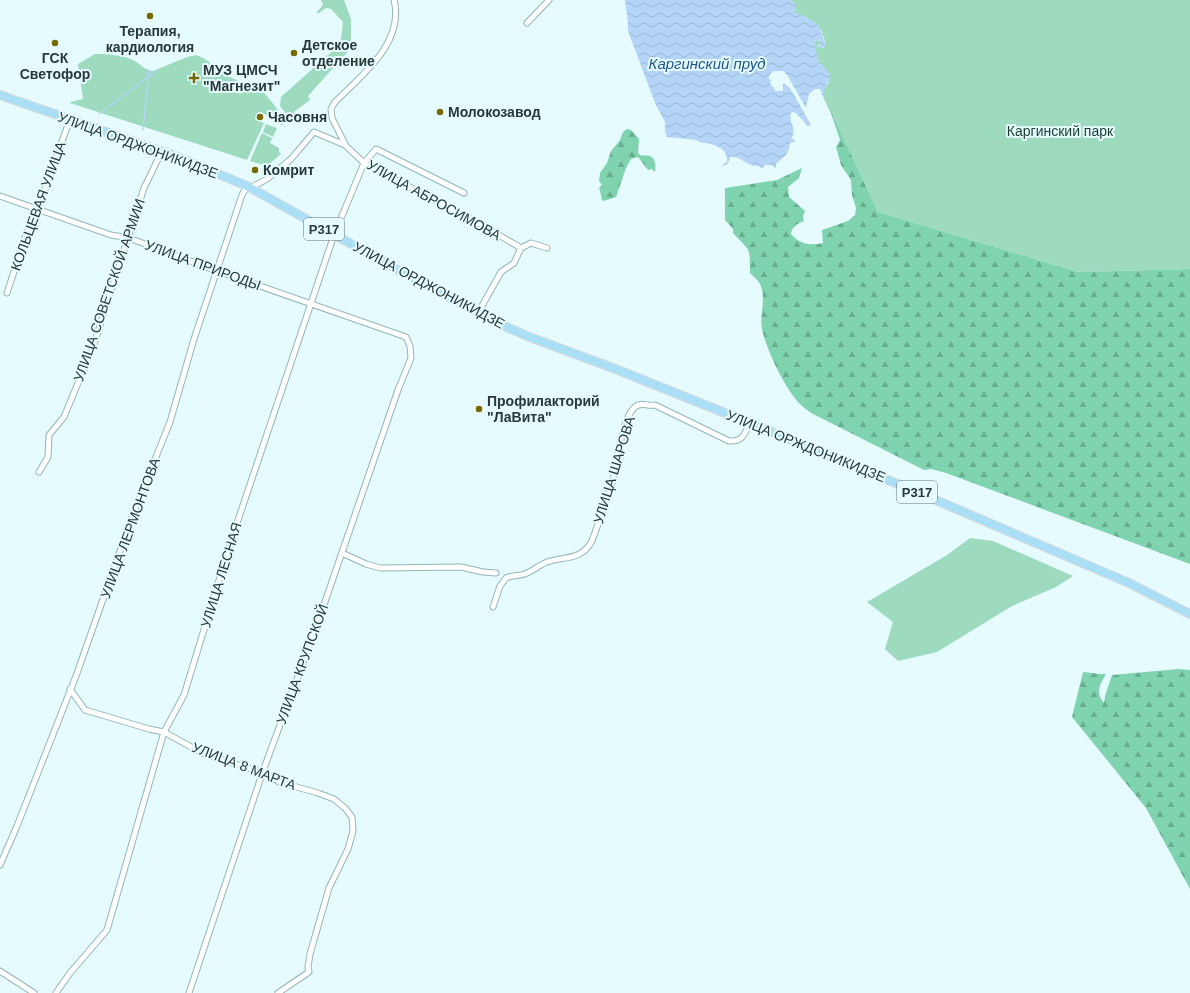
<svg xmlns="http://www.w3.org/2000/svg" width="1190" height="993" font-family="Helvetica,sans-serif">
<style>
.green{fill:#9ddabe}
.forest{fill:url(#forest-firs)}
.water{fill:url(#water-waves)}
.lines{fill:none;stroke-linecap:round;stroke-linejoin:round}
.stream{stroke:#b4d5f8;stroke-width:1.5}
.minor-casing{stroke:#92b5b9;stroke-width:7}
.primary-casing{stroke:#d9dbdc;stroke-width:10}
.minor{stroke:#fff;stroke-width:5}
.primary{stroke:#aadff6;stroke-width:8}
.poi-dot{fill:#776800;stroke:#e5fbfe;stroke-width:1.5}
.labels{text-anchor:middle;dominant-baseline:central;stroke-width:4;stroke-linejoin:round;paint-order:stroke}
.shield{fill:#e5fbfe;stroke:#627275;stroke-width:1}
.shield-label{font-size:13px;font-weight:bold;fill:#2a383a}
.poi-label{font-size:14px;font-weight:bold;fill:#2a383a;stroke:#e5fbfe;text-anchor:start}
.park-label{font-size:14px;fill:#1a3f30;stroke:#e5fbfe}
.street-label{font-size:14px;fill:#2a383a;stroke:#e5fbfe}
.water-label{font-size:15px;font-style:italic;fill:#1d568a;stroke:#e5fbfe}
</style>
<defs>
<pattern id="forest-firs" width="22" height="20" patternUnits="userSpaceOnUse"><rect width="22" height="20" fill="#7fd4af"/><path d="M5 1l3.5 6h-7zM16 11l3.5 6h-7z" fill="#68ad8f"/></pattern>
<pattern id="water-waves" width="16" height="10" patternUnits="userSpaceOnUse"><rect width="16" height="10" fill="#b4d5f8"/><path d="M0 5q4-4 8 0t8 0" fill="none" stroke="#9bb8d5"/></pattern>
</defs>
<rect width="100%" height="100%" fill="#e5fbfe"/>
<!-- green -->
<g class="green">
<path d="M 321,0 L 344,0 L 351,19 L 351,48 L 308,96 L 310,100 L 295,111 L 293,117 L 290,119 L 280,106 L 281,97 L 337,47 L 341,39 L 343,22 L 331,9 L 326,8 L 319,13 L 316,13 L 323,5 Z"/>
<path d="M 790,0 L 1190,0 L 1190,269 L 1078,272 L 878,212 L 824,99 L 824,90 L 829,82 L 828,72 L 819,62 L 814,49 L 815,42 L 818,40 L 821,42 L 822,43 L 817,46 L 823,48 L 825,47 C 827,41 822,36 821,30 L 807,18 L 795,13 L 793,2 Z"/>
<path d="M 95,54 C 108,54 122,55 133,60 C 140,64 145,70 153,71 L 187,57 L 196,55 L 205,59 L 226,75 L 242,83 L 260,88 L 275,106 L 286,123 L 282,125 L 261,112 L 258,112 L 255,118 L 256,120 L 264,123 L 247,160 L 70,103 L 70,102 L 83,99 L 78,64 Z"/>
<path d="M 266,124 L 277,128 L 273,137 L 263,132 Z"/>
<path d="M 262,133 L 272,138 L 270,143 L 279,148 L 279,152 L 281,154 L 267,166 L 250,161 Z"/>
<path d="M 970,538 L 993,541 L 1073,576 L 1056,587 L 1012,606 L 937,652 L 898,661 L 885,649 L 893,622 L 867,602 L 947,555 Z"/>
</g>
<!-- forest -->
<g class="forest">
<path d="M 830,110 L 878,212 L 1078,272 L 1190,269 L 1190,564 L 946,473 L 931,469 L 924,470 L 813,414 C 809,411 805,409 801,405 C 786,391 766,349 762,329 C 759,315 767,299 760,284 C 758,280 753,276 750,273 C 750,245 750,252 733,233 L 733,229 L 725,220 L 725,188 L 777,180 L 802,168 L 799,178 L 788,187 L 789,197 L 805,211 L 803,216 L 804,221 C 797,224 792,226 791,234 C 799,244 811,246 823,243 L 822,230 L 848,221 L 855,215 L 856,208 L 852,195 L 851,180 L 841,165 L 836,147 L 840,140 Z"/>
<path d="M 627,129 L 631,130 L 639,139 L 638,153 L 640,155 C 643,156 647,155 650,156 C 656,159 656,167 655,172 L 652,169 L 648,170 L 638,157 L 631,159 L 626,168 L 616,197 L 604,201 L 602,200 L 601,195 L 599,188 L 602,185 L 599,181 L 600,173 L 607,163 L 611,151 L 620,140 L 623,132 Z"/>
<path d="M 1178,669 L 1190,670 L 1190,889 L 1146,808 L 1072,717 L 1083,672 L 1100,674 L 1106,674 C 1100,684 1095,693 1104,703 L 1105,696 L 1112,675 Z"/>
</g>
<!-- water -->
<path class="water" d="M 625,0 L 790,0 L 795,3 L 796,13 L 813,21 L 818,25 L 826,45 L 825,47 L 820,48 L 817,47 L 820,45 L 821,42 L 818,40 L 814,44 L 819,62 L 830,74 L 830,79 L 824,90 L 824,99 L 820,89 L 815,89 L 809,94 L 806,108 L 787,75 L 783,71 L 773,71 L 769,76 L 769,79 L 771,80 L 770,83 L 776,91 L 783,91 L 783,83 L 790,88 L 796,98 L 811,125 L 808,126 L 796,113 L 792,112 L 791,113 C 788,124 798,127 791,139 L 794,139 L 795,142 L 790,143 C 789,154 784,157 776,164 L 776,169 C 773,165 767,163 763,167 L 762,169 L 759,166 C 746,167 741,155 730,157 C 729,163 727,166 721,166 L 727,162 L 727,159 C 727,156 725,152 723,150 C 719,146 706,142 702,143 L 696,140 L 667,137 L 665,131 L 665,122 L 655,103 L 628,31 L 628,23 Z"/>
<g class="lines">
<!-- stream -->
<g class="stream">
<path d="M 99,114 L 157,70"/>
<path d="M 143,130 L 149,70"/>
</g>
<!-- minor casing -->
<g class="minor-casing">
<g id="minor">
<path d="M 527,23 L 549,0"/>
<path d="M 345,144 L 332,118 L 331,109 L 335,102 C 361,76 405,43 394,0"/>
<path d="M 0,196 L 111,235 L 129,238 L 217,271 L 406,337 L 410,346 L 411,358 L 398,390 L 317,625 L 263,771 L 189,993"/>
<path d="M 7,293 L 26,235 L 38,209 L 70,119"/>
<path d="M 478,313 L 501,272 L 514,263 L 521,248 L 531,243 L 547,248"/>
<path d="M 39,472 L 48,457 L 49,435 L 64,417 L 94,344 L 144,188 L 162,151"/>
<path d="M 342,553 L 366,564 L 380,568 L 461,567 L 483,572 L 496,573"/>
<path d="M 493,607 L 500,586 L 506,578 C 512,575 519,576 525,574 C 533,571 539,565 547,562 C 565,556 581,561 592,541 C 599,521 607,500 613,480 C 618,461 621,419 635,407 C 641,401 648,407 655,405 L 729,441 C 742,442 745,434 750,423"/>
<path d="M 70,689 L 85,710 L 149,729 L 164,732 L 204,754 L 251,769 L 263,771 L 279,782 L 318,793 L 334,799 L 345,808 L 352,817 L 353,831 L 348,849 L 329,888 L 310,954 L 308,967 L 309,972 L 278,993"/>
<path d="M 0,865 L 17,826 L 76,676 L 133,514 L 170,422 L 194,339 L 242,195 L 247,186 L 252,187 L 267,179 L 291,159 L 314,132 L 345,145 L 364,163 L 480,224 L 521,248"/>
<path d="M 0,971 L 34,993"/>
<path d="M 56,993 L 70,973 L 107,930 L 164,732 L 184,695 L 231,541 L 334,235 L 364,163 L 376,149 L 464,193"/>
</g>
</g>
<!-- primary casing -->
<g class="primary-casing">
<path id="primary" d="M 0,95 L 178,157 L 247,186 L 398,270 L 502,325 L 532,338 L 613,368 L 750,423 L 917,492 L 1129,583 L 1190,614"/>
</g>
<!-- minor -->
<use href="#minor" class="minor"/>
<!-- primary -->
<use href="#primary" class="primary"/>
</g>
<!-- markers -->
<g class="poi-dot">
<circle cx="150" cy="16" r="4"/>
<circle cx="55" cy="43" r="4"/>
<circle cx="294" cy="53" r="4"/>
<path d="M192 72h4v4h4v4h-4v4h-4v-4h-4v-4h4z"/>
<circle cx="440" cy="112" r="4"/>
<circle cx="260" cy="117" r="4"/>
<circle cx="255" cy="170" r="4"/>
<circle cx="479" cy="409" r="4"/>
</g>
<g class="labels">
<!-- shield labels -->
<g class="shield">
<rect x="304" y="218" width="40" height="22" rx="3"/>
<rect x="897" y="481" width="40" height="22" rx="3"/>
</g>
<g class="shield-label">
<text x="324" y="229">Р317</text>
<text x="917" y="492">Р317</text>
</g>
<!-- poi labels -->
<g class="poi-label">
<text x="150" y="31" text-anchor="middle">Терапия,<tspan x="150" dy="16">кардиология</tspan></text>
<text x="302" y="45">Детское<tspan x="302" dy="16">отделение</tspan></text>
<text x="55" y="58" text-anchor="middle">ГСК<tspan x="55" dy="16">Светофор</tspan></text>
<text x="203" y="70">МУЗ ЦМСЧ<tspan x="203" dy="16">"Магнезит"</tspan></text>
<text x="448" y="112">Молокозавод</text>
<text x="268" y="117">Часовня</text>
<text x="263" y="170">Комрит</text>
<text x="487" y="401">Профилакторий<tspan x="487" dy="16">"ЛаВита"</tspan></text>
</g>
<!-- park labels -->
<g class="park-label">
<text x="1060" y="131">Каргинский парк</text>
</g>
<!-- street labels -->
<g class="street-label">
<text transform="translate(138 145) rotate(20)">УЛИЦА ОРДЖОНИКИДЗЕ</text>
<text transform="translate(434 200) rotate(29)">УЛИЦА АБРОСИМОВА</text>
<text transform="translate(38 206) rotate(-70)">КОЛЬЦЕВАЯ УЛИЦА</text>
<text transform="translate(203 265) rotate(20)">УЛИЦА ПРИРОДЫ</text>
<text transform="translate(429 285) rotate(28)">УЛИЦА ОРДЖОНИКИДЗЕ</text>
<text transform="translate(109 290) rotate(-71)">УЛИЦА СОВЕТСКОЙ АРМИИ</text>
<text transform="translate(806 446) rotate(22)">УЛИЦА ОРЖДОНИКИДЗЕ</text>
<text transform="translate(614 470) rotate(-73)">УЛИЦА ШАРОВА</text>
<text transform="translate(130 528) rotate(-70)">УЛИЦА ЛЕРМОНТОВА</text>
<text transform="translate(221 575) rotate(-73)">УЛИЦА ЛЕСНАЯ</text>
<text transform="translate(302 664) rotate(-70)">УЛИЦА КРУПСКОЙ</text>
<text transform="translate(244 766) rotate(21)">УЛИЦА 8 МАРТА</text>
</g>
<!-- water labels -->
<g class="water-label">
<text x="707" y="63">Каргинский пруд</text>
</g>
</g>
</svg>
